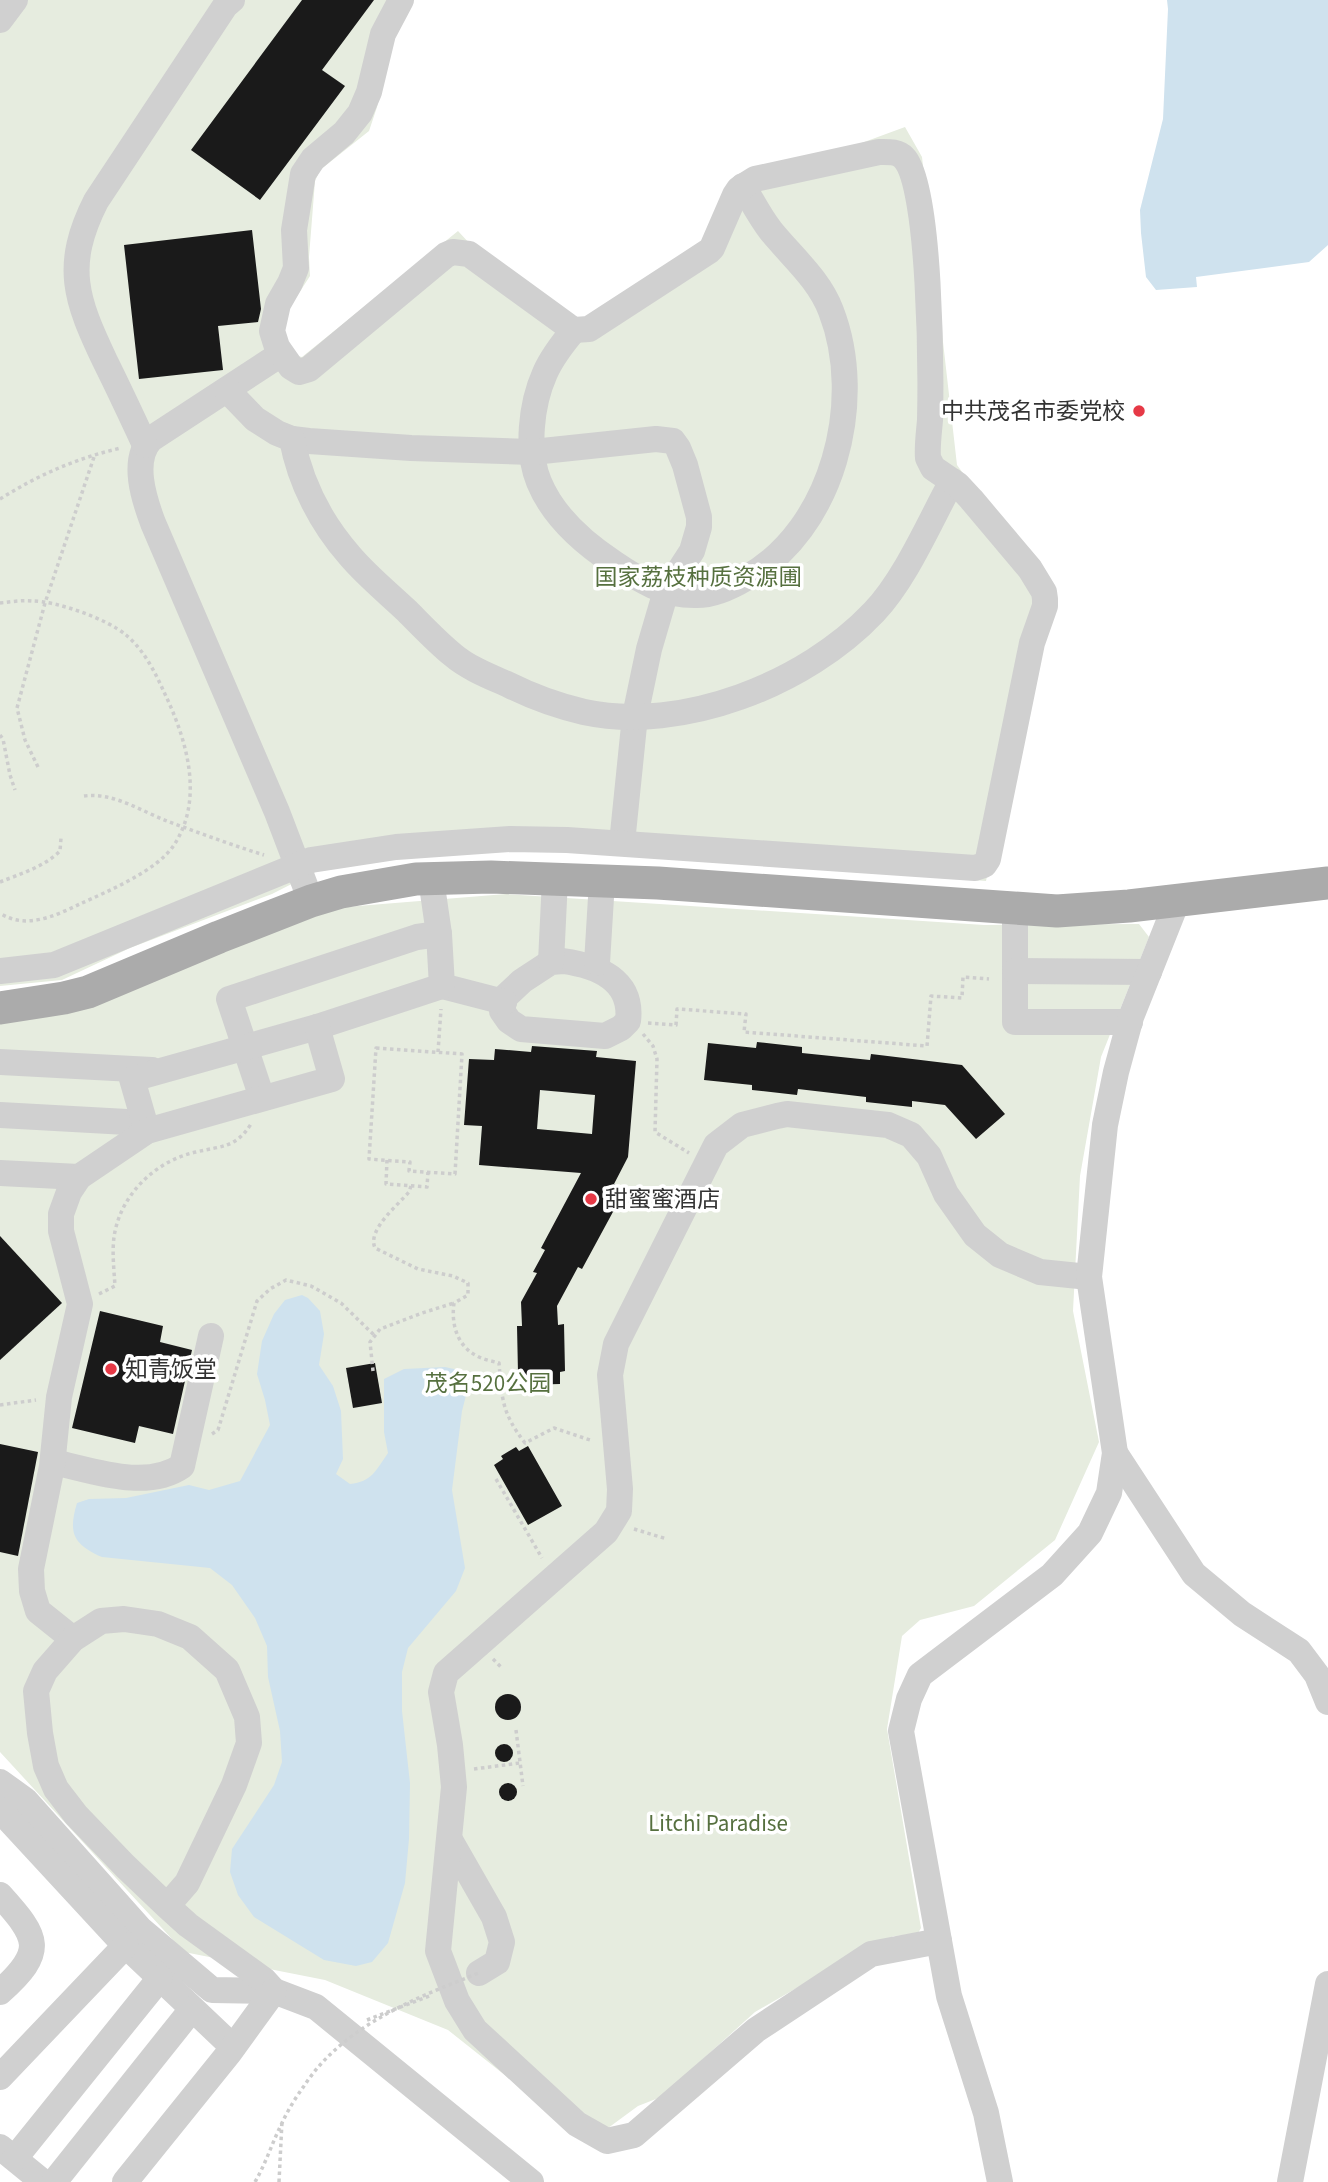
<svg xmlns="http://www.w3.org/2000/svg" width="1328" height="2182" font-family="'Source Sans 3','Noto Sans SC',sans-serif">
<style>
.green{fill:#e6ecdf}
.water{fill:#cfe2ee}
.building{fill:#1a1a1a;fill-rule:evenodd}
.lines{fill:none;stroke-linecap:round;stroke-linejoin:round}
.path{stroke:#cdcdcd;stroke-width:3.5;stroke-dasharray:3.5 3.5;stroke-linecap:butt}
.minor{stroke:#d0d0d0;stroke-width:26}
.major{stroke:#ababab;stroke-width:33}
.path-bridge{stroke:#cdcdcd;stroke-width:3.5;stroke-dasharray:3.5 3.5;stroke-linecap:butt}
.poi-dot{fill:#e63946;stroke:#fff;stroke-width:2.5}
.labels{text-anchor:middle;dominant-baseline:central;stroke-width:7;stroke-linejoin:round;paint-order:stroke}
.poi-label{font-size:23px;fill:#333;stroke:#fff;text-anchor:start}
.park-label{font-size:23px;fill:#56703f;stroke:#fff}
</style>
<rect width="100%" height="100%" fill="#fff"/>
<!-- green -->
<g class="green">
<path d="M 0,0 L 413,0 L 394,27 L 377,107 L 369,131 L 320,170 L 315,181 L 309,257 L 310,276 L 277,327 L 285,353 L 302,357 L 458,231 L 471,245 L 579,323 L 703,241 L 741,178 L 818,159 L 905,127 L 922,157 L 957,465 L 1054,598 L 1039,635 L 986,881 L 647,855 L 529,848 L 462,852 L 323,868 L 272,894 L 130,948 L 62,980 L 0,986 Z"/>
<path d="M 506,894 L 984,925 L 1139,924 L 1149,937 L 1101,1057 L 1080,1176 L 1073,1311 L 1099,1442 L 1055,1540 L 974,1606 L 920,1620 L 902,1636 L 887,1729 L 921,1928 L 917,1935 L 894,1936 L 866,1948 L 755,2012 L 661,2097 L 638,2106 L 589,2142 L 448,2030 L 325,1980 L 184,1952 L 0,1752 L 0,1021 L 321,909 Z"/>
</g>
<!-- water -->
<g class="water">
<path d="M 1167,0 L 1328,0 L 1328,245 L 1309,262 L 1196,277 L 1197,287 L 1156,290 L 1146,277 L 1141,233 L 1140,210 L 1163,119 L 1168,9 Z"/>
<path d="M 302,1295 L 308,1298 L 320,1311 L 324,1334 L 319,1365 L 333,1386 L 341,1411 L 343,1459 L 336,1474 L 350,1484 C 372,1482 376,1470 388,1453 L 384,1432 L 384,1379 L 404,1369 L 445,1367 L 463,1371 L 469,1384 L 462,1411 L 452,1490 L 465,1568 L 456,1591 L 408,1648 L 402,1672 L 402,1711 L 410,1783 L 409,1839 L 405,1883 L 388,1943 L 372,1962 L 356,1966 L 324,1960 L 254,1917 L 238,1895 L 230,1872 L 232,1849 L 274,1785 L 282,1762 L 280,1731 L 268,1677 L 267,1646 L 255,1618 L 232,1585 L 210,1568 L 102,1557 C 73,1544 68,1533 77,1503 L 89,1499 L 126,1498 L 189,1485 L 209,1490 L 240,1481 L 270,1425 L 265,1400 L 257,1374 L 262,1341 L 274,1314 L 285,1300 Z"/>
</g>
<!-- building -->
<g class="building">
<path d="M 302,0 L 374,0 L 322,70 L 345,86 L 260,200 L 191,150 Z"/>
<path d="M 252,230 L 261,309 L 258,322 L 218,326 L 223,370 L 139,379 L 124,245 Z"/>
<path d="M 757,1042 L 802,1047 L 802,1053 L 870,1060 L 871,1054 L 962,1065 L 1005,1114 L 976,1139 L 945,1105 L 912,1101 L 912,1107 L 866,1102 L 866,1097 L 798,1089 L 797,1095 L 752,1090 L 752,1085 L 704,1080 L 708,1043 L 756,1048 Z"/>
<path d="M 532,1046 L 597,1051 L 596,1057 L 636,1061 L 628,1157 L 614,1184 L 620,1188 L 610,1208 L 614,1210 L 582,1269 L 578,1267 L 557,1306 L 558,1325 L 564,1324 L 565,1371 L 560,1372 L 560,1384 L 524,1385 L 524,1373 L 518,1373 L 517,1326 L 522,1326 L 521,1302 L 537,1273 L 533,1272 L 545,1250 L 541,1248 L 581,1173 L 479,1165 L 482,1126 L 464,1125 L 469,1059 L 494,1060 L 495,1049 L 531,1052 ZM 540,1090 L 595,1095 L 592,1134 L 537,1129 Z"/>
<path d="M 0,1236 L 62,1303 L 0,1360 Z"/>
<path d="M 100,1311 L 163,1326 L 160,1342 L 192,1350 L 173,1434 L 139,1426 L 135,1443 L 72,1428 Z"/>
<path d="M 375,1363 L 382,1403 L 353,1408 L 346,1368 Z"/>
<path d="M 0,1444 L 38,1452 L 18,1556 L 0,1552 Z"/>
<path d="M 528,1446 L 562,1506 L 528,1525 L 494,1465 L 503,1459 L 501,1456 L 516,1447 L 519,1451 Z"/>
<circle cx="508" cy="1707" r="13"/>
<circle cx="504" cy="1753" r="9"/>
<circle cx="508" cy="1792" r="9"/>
</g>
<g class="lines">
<!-- path -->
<g class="path">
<path d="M 0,499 C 38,475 77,458 121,448"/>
<path d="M 0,603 C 10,602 21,600 32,601 C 57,601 107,619 126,635 C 144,650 155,672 164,692 C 186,738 205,798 174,845 C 157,871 108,891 80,904 C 55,916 25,930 0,913"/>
<path d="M 0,735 L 3,739 L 10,775 L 15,790"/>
<path d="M 38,767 L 25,740 L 17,708 L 45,603 L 95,454"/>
<path d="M 84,796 C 113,792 141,811 167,821 C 199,833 232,845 264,855"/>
<path d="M 0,882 C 20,874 44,867 60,851 L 61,838"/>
<path d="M 648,1023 L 676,1025 L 677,1009 L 746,1014 L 744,1032 L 927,1046 L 931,996 L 962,998 L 963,977 L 989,979"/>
<path d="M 643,1034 L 653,1046 L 657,1059 L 655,1132 L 689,1153"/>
<path d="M 376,1048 L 462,1054 L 455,1174 L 409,1171 L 410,1162 L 369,1159 Z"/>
<path d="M 438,1052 L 441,1009"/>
<path d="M 387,1160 L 386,1184 L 427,1187 L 428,1172"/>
<path d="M 411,1186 L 409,1192 C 397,1206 367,1230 375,1248 L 418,1269 L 453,1276 L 468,1283 L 468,1295 L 454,1303 C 451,1324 457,1346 477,1356 C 484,1360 492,1361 499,1363 C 502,1400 502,1413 525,1443 L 554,1428 L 593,1441"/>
<path d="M 99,1294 L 115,1286 C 114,1270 112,1253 114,1237 C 120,1195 155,1161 196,1152 C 221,1146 236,1148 251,1124"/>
<path d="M 373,1371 L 370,1342 L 380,1329 L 422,1313 L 454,1303"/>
<path d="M 0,1405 L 36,1400"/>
<path d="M 212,1434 L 218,1430 L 257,1301 L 270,1289 L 286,1280 L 311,1286 L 341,1303 L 375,1336"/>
<path d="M 496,1479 L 542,1558"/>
<path d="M 634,1529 L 667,1539"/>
<path d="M 493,1659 L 501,1667"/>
<path d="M 516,1730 L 523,1786"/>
<path d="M 474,1769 L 520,1763"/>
<path d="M 367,2020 L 432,1995"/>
<path d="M 279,2182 L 282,2121"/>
</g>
<!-- minor -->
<g class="minor">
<path d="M 0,20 L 15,0"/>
<path d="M 574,330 C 563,343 552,357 545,373 C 531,404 526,451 539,482 C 553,516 585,544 614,563 C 639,580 665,596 697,595 C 714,595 731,587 746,578 C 833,530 866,401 831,311 C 819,279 792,257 771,231 C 760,217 752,201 743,186"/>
<path d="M 281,354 L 151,439 C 131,460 144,499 153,523 L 277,812 L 311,901"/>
<path d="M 227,390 L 255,419 L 277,433 L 292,439 L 309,441 L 411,448 L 533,452 L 656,439 L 673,441 L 678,448 L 685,465 L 699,517 L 699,527 L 692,551 L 666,591 L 649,649 L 635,716 L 622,843"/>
<path d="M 292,439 C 300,482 321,523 350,556 C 367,576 388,593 407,611 C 422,626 437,642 453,655 C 468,668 491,677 509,685 C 533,697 558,706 584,712 C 682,733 806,684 874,612 C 906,578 929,523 952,481"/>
<path d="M 145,445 C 132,417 119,389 105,361 C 76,300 63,266 96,201 L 225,6 L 232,0"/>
<path d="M 1015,909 L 1015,1022 L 1130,1022"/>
<path d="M 563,961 C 598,966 633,980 628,1021 L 621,1028 L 605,1036 L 521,1029 L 509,1021 L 502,1011 L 505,997 L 522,981 L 551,962 Z"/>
<path d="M 551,962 L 555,879"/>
<path d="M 597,963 L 602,881"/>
<path d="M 0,971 L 54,965 L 311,860 L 396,847 L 510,839 L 567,840 L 975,868 L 984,865 L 988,859 L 1032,643 L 1045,606 L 1045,599 L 1044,592 L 1030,569 L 971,499 L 958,485 L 933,468 L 928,458 C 927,445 929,433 930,420 C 931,376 931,186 904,158 C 898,151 887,152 879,152 L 755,179 L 739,189 L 735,195 L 712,248 L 709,251 L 589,329 L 574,330 L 568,326 L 469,254 L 453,252 L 446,255 L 309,369 L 299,372 L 291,367 L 277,347 L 272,331 L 278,304 L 290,283 L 296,268 L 294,230 L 303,174 L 313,159 L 344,133 L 360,113 L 369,92 L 383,34 L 401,0"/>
<path d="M 1015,971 L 1149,972"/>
<path d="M 442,986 L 504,1002"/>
<path d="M 0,1062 L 152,1070"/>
<path d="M 262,1098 L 229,999 L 417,937 L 439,934"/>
<path d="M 0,1115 L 145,1123"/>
<path d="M 147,1131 L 132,1079 L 317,1027 L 442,986 L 439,934 L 431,879"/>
<path d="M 0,1173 L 79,1177"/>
<path d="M 1115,1453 L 1194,1574 L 1242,1614 L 1299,1651 L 1317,1675 L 1328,1702"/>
<path d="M 53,1462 C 92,1470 146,1491 182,1466 L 211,1336"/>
<path d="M 73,1639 L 38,1611 L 32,1591 L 31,1569 L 52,1466 L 59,1397 L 80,1304 L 61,1231 L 61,1214 L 69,1192 L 79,1177 L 147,1131 L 332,1079 L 317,1027"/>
<path d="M 0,1782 L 25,1800 L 140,1929 L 212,1990 L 274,1991 L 316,2007 L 531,2182"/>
<path d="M 0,1810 L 120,1940 L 233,2047"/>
<path d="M 450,1840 L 494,1917 L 502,1942 L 497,1962 L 479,1973"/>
<path d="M 0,1895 C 39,1938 46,1951 0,1992"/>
<path d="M 167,1906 L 187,1883 L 234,1785 L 249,1743 L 247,1717 L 227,1670 L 190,1637 L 158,1624 L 124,1619 L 101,1621 L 73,1639 L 45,1671 L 36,1691 L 40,1733 L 46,1766 L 56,1789 L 76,1815 L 125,1866 L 167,1906 L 188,1925 L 264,1980 L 274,1991"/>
<path d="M 939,1941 L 871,1954 L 756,2030 L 634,2135 L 607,2141 L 577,2124 L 475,2030 L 457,2001 L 438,1951 L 454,1787 L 450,1745 L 441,1692 L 446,1673 L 606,1532 L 619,1511 L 620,1489 L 610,1375 L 616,1344 L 716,1145 L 742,1125 L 777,1116 L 787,1114 L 888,1125 L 911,1135 L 929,1156 L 946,1194 L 975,1235 L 1000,1255 L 1040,1272 L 1089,1277"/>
<path d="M 0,2077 L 126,1945"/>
<path d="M 0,2147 L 43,2182"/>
<path d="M 15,2158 L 160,1978"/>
<path d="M 54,2182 L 192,2009"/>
<path d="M 125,2182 L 229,2053 L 274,1991"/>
<path d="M 1000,2182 L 986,2113 L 949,1996 L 901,1731 L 909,1699 L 920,1675 L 1052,1575 L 1090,1533 L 1109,1493 L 1115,1453 L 1089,1277 L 1105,1125 L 1116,1072 L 1131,1017 L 1178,899"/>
<path d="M 1290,2182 L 1328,1984"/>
</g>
<!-- major -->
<path class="major" d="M 0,1008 L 64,998 L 88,992 L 219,937 L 311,901 L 341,892 L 416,879 L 491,877 L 658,883 L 1057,911 L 1129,906 L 1328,883"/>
<!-- path-bridge -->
<path class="path-bridge" d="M 255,2182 C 266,2163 272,2143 282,2123 C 288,2110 296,2097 304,2086 C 343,2026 415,1998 479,1973"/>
</g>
<!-- markers -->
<g class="poi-dot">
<circle cx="1139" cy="411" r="7"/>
<circle cx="591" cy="1199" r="7"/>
<circle cx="111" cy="1369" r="7"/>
</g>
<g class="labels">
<!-- poi labels -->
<g class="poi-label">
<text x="1125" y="411" text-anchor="end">中共茂名市委党校</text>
<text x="605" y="1199">甜蜜蜜酒店</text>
<text x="125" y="1369">知青饭堂</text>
</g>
<!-- park labels -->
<g class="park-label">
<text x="698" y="577">国家荔枝种质资源圃</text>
<text x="488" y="1383">茂名520公园</text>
<text x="718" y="1823">Litchi Paradise</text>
</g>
</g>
</svg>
